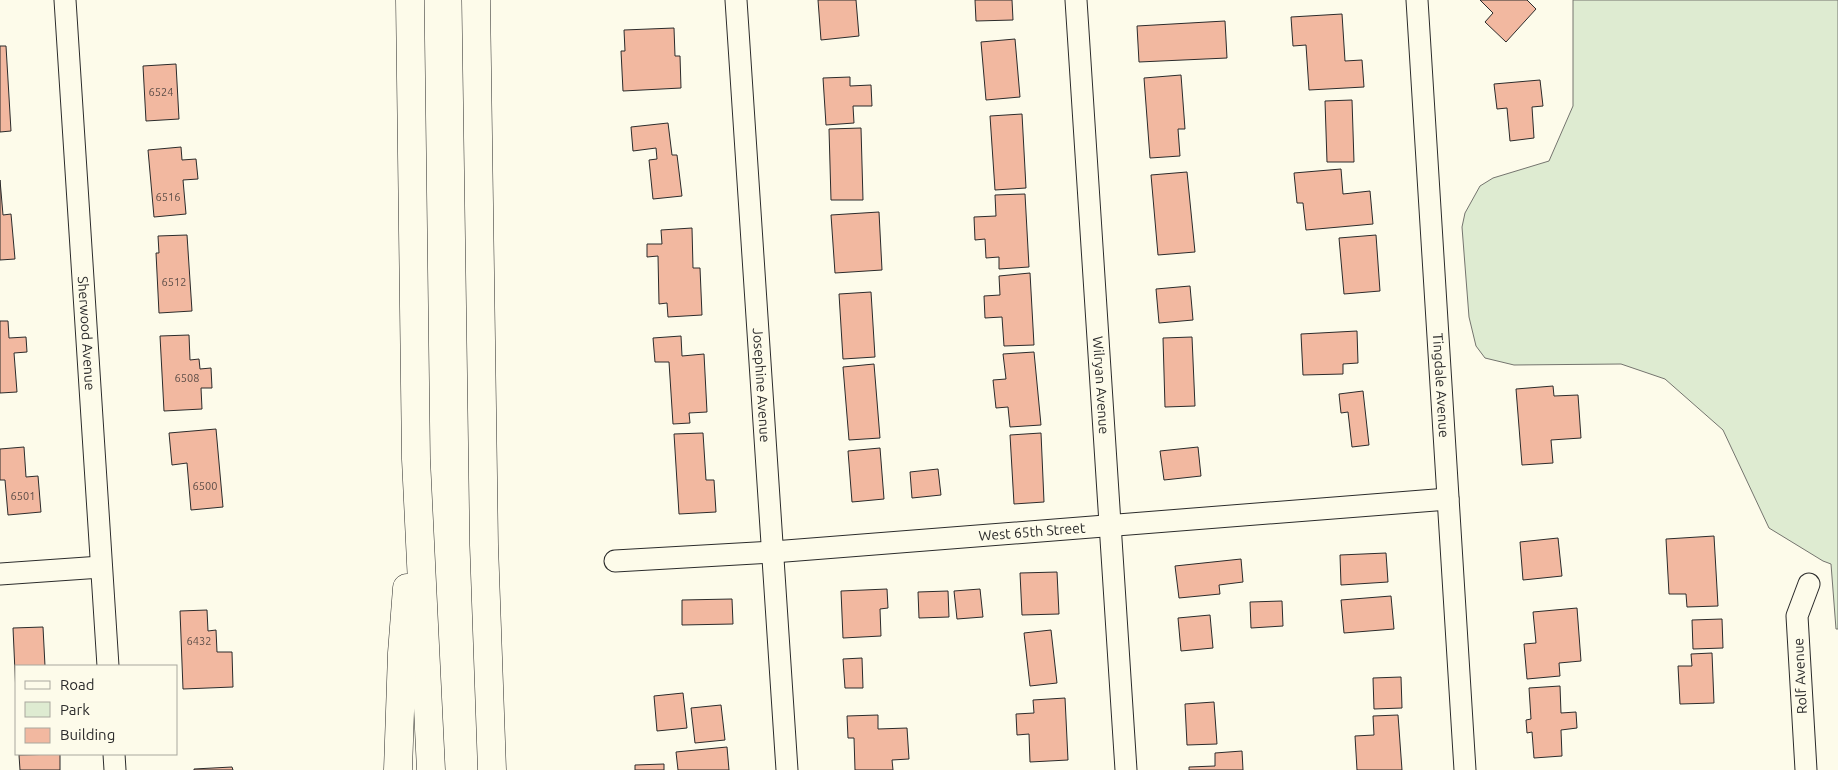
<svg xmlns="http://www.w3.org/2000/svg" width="1838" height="770" font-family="Ubuntu,sans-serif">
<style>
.green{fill:#deebd1;stroke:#74746e}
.building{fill:#f2b8a0;stroke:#2b2b2b}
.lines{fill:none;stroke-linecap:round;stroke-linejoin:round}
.minor-casing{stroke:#2b2b2b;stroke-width:23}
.motorway-casing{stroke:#2b2b2b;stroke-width:29}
.minor{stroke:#fdfbea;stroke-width:21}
.motorway{stroke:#fdfbea;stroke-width:28}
.labels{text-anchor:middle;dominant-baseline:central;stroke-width:4;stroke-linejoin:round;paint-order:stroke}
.number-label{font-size:11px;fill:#5d4e48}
.street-label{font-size:14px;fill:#2b2b2b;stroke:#fdfbea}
</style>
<rect width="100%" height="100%" fill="#fdfbea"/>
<!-- green -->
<path class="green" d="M 1573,0 L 1838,0 L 1838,629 L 1836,629 L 1831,564 L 1823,561 L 1769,528 L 1723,430 L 1665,379 L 1621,364 L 1514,365 L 1485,358 L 1476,346 L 1469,317 L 1462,227 L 1465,213 L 1480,186 L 1493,178 L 1549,161 L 1573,106 Z"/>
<!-- building -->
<g class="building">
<path d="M 818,0 L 856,0 L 859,36 L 821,40 Z"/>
<path d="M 975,0 L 1012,0 L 1013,20 L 976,21 Z"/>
<path d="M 1480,0 L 1527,0 L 1536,9 L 1506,42 L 1485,22 L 1493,13 Z"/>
<path d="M 1342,14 L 1345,61 L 1362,60 L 1364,87 L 1309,90 L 1306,45 L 1293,46 L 1291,17 Z"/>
<path d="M 1225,21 L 1227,58 L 1139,62 L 1137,26 Z"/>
<path d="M 674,28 L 675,56 L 680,56 L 681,88 L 623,91 L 621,51 L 625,51 L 624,30 Z"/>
<path d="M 1015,39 L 1020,97 L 986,100 L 981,42 Z"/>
<path d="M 0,46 L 6,46 L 11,131 L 0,132 Z"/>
<path d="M 176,64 L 179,119 L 146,121 L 143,66 Z"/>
<path d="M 1181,75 L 1185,129 L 1178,129 L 1180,156 L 1150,158 L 1144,78 Z"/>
<path d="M 850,77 L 850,86 L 871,85 L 872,106 L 853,106 L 854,123 L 826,125 L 823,78 Z"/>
<path d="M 1540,80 L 1543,106 L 1532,107 L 1534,138 L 1510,141 L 1507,108 L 1497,109 L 1494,84 Z"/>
<path d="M 1352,100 L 1354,162 L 1327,162 L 1325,101 Z"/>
<path d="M 1022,114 L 1026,188 L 995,190 L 990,116 Z"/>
<path d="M 668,123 L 672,155 L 677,155 L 682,196 L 653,199 L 649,160 L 657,159 L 656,148 L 633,151 L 631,127 Z"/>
<path d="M 861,128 L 863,200 L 831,200 L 829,129 Z"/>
<path d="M 181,147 L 182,160 L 196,159 L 198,179 L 183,180 L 186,214 L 154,217 L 148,150 Z"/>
<path d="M 1341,169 L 1343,194 L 1370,191 L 1373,224 L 1306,230 L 1303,203 L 1297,203 L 1294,173 Z"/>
<path d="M 1187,172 L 1195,252 L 1158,255 L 1151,175 Z"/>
<path d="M 0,180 L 3,215 L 11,214 L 15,259 L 0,260 Z"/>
<path d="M 1025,194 L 1029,267 L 999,269 L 999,257 L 986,258 L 985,239 L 975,240 L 974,217 L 996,216 L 995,195 Z"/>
<path d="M 879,212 L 882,270 L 835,273 L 831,215 Z"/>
<path d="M 692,228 L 693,268 L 700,268 L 702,315 L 668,317 L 667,303 L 659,304 L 658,256 L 647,257 L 647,244 L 662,244 L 661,230 Z"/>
<path d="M 187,235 L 192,311 L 159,313 L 156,253 L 159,253 L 158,236 Z"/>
<path d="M 1376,235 L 1380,291 L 1344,294 L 1339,238 Z"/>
<path d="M 1030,273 L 1034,345 L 1004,346 L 1002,317 L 985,318 L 984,296 L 1000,295 L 999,276 Z"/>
<path d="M 1190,286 L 1193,320 L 1159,323 L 1156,289 Z"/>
<path d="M 871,292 L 875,357 L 843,359 L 839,294 Z"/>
<path d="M 0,321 L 8,321 L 9,338 L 26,337 L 27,352 L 14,353 L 17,392 L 0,393 Z"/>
<path d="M 1357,331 L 1358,363 L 1343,364 L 1343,374 L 1303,375 L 1301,334 Z"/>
<path d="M 189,335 L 190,360 L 199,359 L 200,369 L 211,368 L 212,388 L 201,388 L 202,409 L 164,411 L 160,336 Z"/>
<path d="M 681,336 L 682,356 L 704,354 L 707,412 L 689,413 L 690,423 L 673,424 L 669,362 L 655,362 L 653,338 Z"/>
<path d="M 1192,337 L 1195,406 L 1165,407 L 1163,338 Z"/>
<path d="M 1034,352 L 1041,425 L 1010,427 L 1008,407 L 996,408 L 993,380 L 1006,379 L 1003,354 Z"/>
<path d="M 874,364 L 880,438 L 849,440 L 843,367 Z"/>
<path d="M 1553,386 L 1554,396 L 1578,395 L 1581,438 L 1551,440 L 1553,463 L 1522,465 L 1516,389 Z"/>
<path d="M 1363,391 L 1369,445 L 1352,447 L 1348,412 L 1341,413 L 1339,394 Z"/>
<path d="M 216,429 L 223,507 L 191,510 L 187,463 L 172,465 L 169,433 Z"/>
<path d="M 703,433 L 706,480 L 714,480 L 716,512 L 679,514 L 674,434 Z"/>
<path d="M 1041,433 L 1044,502 L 1014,504 L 1010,435 Z"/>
<path d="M 24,447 L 26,477 L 38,476 L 41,512 L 8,515 L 5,480 L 0,480 L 0,449 Z"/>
<path d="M 1198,447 L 1201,476 L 1164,480 L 1160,451 Z"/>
<path d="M 880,448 L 884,499 L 852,502 L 848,451 Z"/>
<path d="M 938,469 L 941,495 L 912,498 L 910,472 Z"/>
<path d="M 1714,536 L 1718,606 L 1687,607 L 1686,594 L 1669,594 L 1666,539 Z"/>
<path d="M 1558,538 L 1562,576 L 1523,580 L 1520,542 Z"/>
<path d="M 1386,553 L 1388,582 L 1341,585 L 1340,555 Z"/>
<path d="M 1241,559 L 1243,582 L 1219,585 L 1220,594 L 1179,598 L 1175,566 Z"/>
<path d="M 1057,572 L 1059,614 L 1022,615 L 1020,573 Z"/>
<path d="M 887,589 L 888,608 L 880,609 L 881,636 L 843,638 L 841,591 Z"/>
<path d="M 980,589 L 983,617 L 957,619 L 954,591 Z"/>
<path d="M 948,591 L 949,617 L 919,618 L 918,592 Z"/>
<path d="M 1391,596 L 1394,629 L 1344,633 L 1341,600 Z"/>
<path d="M 732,599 L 733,624 L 682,625 L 682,600 Z"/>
<path d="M 1282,601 L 1283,626 L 1251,628 L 1250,602 Z"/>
<path d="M 1577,608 L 1581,661 L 1559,663 L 1560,676 L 1527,679 L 1524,644 L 1536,643 L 1533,612 Z"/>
<path d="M 207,610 L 208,631 L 216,630 L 217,652 L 232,652 L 233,687 L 183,689 L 180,611 Z"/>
<path d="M 1210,615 L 1213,648 L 1181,651 L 1178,618 Z"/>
<path d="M 1722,619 L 1723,648 L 1693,649 L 1692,620 Z"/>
<path d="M 43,627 L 45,666 L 16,666 L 16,694 L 13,628 Z"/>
<path d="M 1051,630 L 1057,683 L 1030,686 L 1024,633 Z"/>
<path d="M 1712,653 L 1714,703 L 1680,704 L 1678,666 L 1692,666 L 1691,654 Z"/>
<path d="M 862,658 L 863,688 L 845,688 L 843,659 Z"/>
<path d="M 1401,677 L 1402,708 L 1374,709 L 1373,678 Z"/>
<path d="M 1560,686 L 1561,713 L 1576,712 L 1577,728 L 1561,730 L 1562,756 L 1534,758 L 1532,732 L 1527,733 L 1526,720 L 1531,719 L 1529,688 Z"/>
<path d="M 683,693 L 687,728 L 657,731 L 654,696 Z"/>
<path d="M 1065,698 L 1068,760 L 1030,762 L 1029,734 L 1017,735 L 1016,714 L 1034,713 L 1033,700 Z"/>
<path d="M 1214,702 L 1217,744 L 1187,745 L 1185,704 Z"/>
<path d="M 721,705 L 725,740 L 695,743 L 691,708 Z"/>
<path d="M 878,715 L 878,729 L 907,728 L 909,759 L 892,760 L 893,770 L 855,770 L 854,738 L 848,738 L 847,716 Z"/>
<path d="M 1398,715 L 1402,770 L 1357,770 L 1355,736 L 1374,735 L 1373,716 Z"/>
<path d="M 727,747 L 729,770 L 678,770 L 676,752 Z"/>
<path d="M 1242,751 L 1243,770 L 1189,770 L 1189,767 L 1215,766 L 1215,753 Z"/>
<path d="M 60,754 L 60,770 L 20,770 L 19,755 Z"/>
<path d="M 664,764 L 664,770 L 635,770 L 635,765 Z"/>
<path d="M 232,767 L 233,770 L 194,770 L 194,769 Z"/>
</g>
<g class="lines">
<!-- minor casing -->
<g class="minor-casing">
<g id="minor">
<path id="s1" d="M 65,0 L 108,666"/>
<path id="s2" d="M 736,0 L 787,770"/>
<path id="s3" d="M 1076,0 L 1126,770"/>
<path id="s4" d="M 1417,0 L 1465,770"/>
<path id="s5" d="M 615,561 L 773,552 L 1448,499"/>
<path d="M 0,574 L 101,567"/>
<path d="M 114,754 L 115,770"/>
<path d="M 1806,770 L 1797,616 L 1809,584"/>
</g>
</g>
<!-- motorway casing -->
<g class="motorway-casing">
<g id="motorway">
<path d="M 410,0 L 416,459 L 431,770"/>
<path d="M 476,0 L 484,545 L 492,770"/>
<path d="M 398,770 L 402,653 L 407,588"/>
</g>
</g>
<!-- minor -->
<use href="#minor" class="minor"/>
<!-- motorway -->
<use href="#motorway" class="motorway"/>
</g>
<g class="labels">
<!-- number labels -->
<g class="number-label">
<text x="161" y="92">6524</text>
<text x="168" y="197">6516</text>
<text x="174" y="282">6512</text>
<text x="187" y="378">6508</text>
<text x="205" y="486">6500</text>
<text x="23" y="496">6501</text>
<text x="199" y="641">6432</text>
</g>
<!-- street labels -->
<g class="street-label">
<text stroke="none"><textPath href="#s1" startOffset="334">Sherwood Avenue</textPath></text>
<text stroke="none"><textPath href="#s2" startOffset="386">Josephine Avenue</textPath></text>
<text stroke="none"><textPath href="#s3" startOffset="386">Wilryan Avenue</textPath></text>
<text stroke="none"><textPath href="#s4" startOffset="386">Tingdale Avenue</textPath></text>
<text stroke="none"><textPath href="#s5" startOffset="418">West 65th Street</textPath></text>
<text transform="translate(1800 676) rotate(-93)">Rolf Avenue</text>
</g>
</g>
<!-- legend -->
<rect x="15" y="665" width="162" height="90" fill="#fdfbea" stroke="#a9a89e"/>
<rect x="25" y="681" width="25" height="8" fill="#fdfbea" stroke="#a9a89e"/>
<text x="60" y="690" font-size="15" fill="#2b2b2b">Road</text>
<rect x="25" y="702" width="25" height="15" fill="#deebd1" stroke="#a9a89e"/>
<text x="60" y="715" font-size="15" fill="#2b2b2b">Park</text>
<rect x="25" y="728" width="25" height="15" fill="#f2b8a0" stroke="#a9a89e"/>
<text x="60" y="740" font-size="15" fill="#2b2b2b">Building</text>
</svg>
